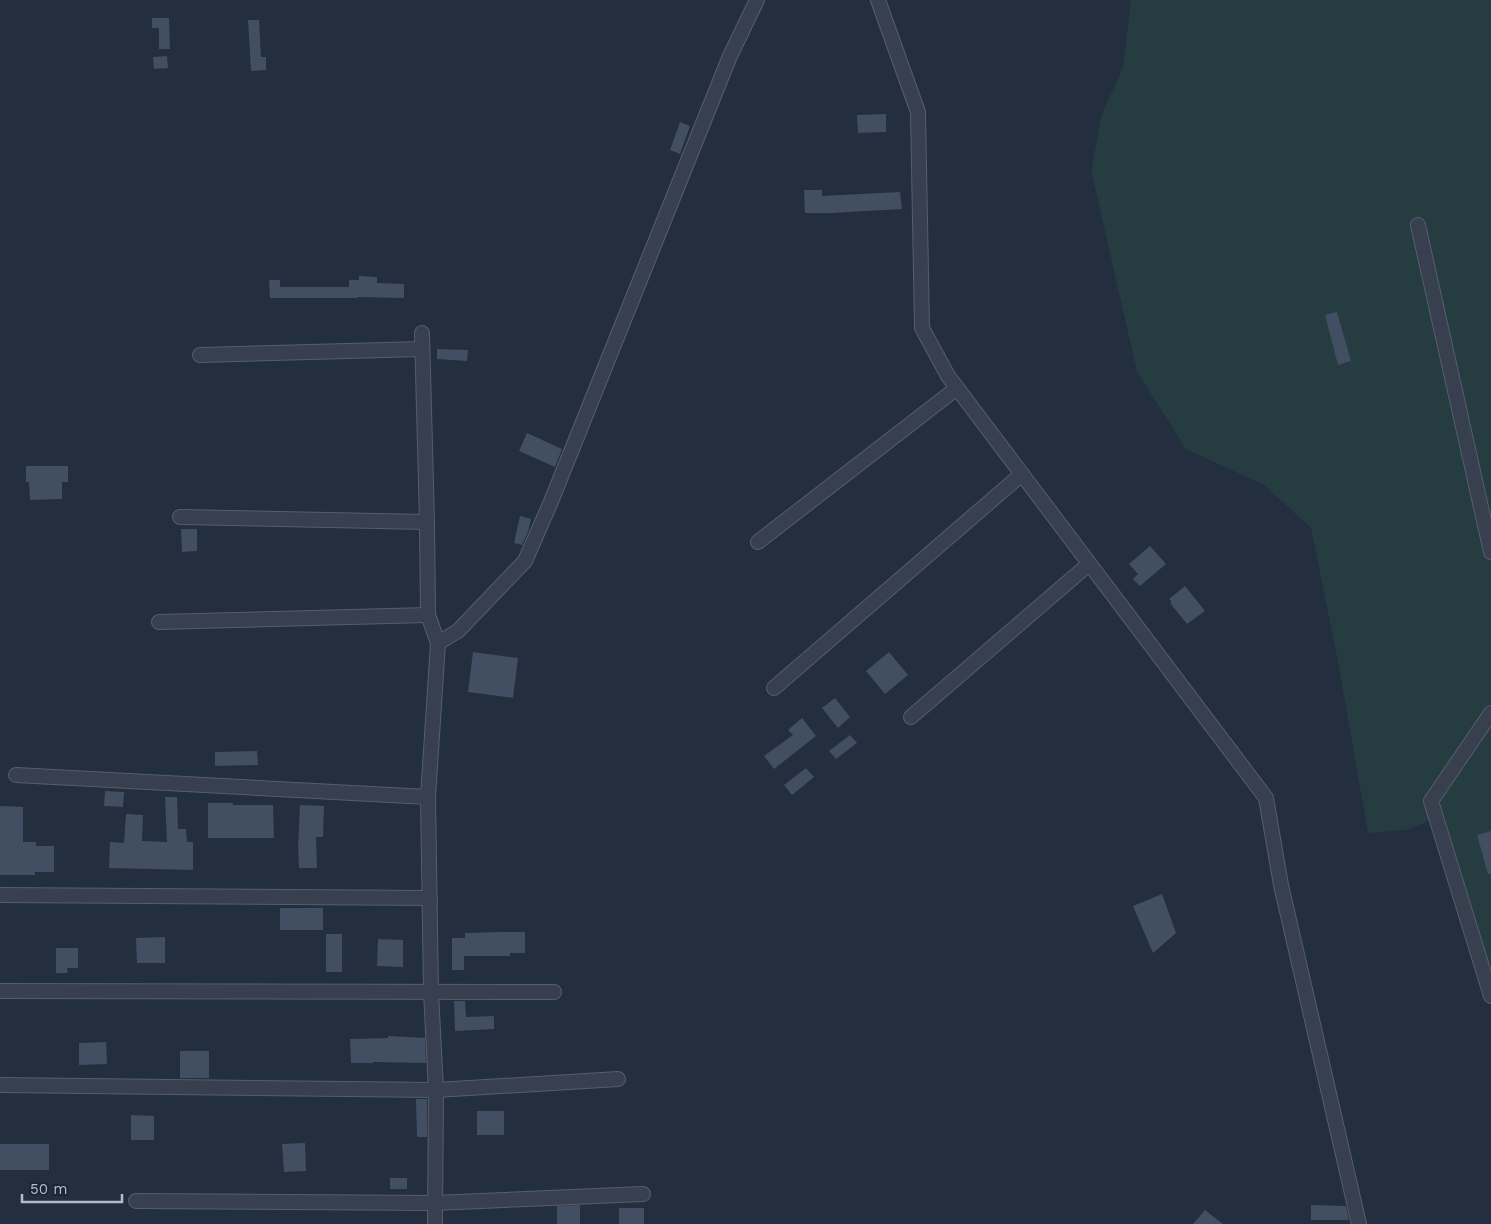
<svg xmlns="http://www.w3.org/2000/svg" width="1491" height="1224" font-family="'Work Sans',sans-serif">
<style>
.green{fill:#253c40}
.building{fill:#424e61}
.lines{fill:none;stroke-linecap:round;stroke-linejoin:round}
.minor-casing{stroke:#555e6d;stroke-width:16}
.minor{stroke:#38404f;stroke-width:14}
</style>
<rect width="100%" height="100%" fill="#232e3f"/>
<!-- green -->
<path class="green" d="M 1131,0 L 1491,0 L 1491,988 L 1444,815 L 1406,830 L 1368,833 L 1338,662 L 1311,528 L 1264,485 L 1186,449 L 1137,372 L 1091,170 L 1102,114 L 1123,67 Z"/>
<!-- building -->
<g class="building">
<path d="M 152,18 L 169,18 L 170,49 L 159,49 L 159,28 L 152,28 Z"/>
<path d="M 248,20 L 259,20 L 261,57 L 266,57 L 266,70 L 251,71 Z"/>
<path d="M 167,56 L 168,68 L 154,69 L 153,57 Z"/>
<path d="M 886,114 L 886,132 L 858,133 L 857,115 Z"/>
<path d="M 680,122 L 690,126 L 680,154 L 670,150 Z"/>
<path d="M 804,190 L 822,190 L 822,196 L 900,192 L 902,209 L 831,213 L 805,213 Z"/>
<path d="M 359,276 L 377,277 L 377,283 L 404,284 L 404,298 L 358,297 L 358,298 L 270,298 L 269,280 L 280,280 L 280,287 L 349,287 L 349,280 L 359,280 Z"/>
<path d="M 1337,312 L 1351,361 L 1338,365 L 1325,315 Z"/>
<path d="M 437,349 L 468,350 L 467,361 L 437,359 Z"/>
<path d="M 527,433 L 562,449 L 555,467 L 519,451 Z"/>
<path d="M 26,466 L 68,466 L 68,482 L 62,482 L 62,499 L 30,500 L 29,482 L 26,482 Z"/>
<path d="M 520,516 L 531,519 L 528,532 L 522,545 L 514,543 Z"/>
<path d="M 181,529 L 197,529 L 197,551 L 182,552 Z"/>
<path d="M 1150,546 L 1166,564 L 1140,586 L 1133,579 L 1138,574 L 1129,564 Z"/>
<path d="M 1185,586 L 1205,611 L 1187,624 L 1170,603 L 1172,602 L 1169,599 Z"/>
<path d="M 473,652 L 518,658 L 513,698 L 468,692 Z"/>
<path d="M 889,652 L 908,675 L 885,694 L 866,671 Z"/>
<path d="M 835,698 L 850,717 L 838,728 L 822,708 Z"/>
<path d="M 802,718 L 816,736 L 774,769 L 764,756 L 793,735 L 788,730 Z"/>
<path d="M 850,735 L 857,743 L 836,759 L 829,751 Z"/>
<path d="M 257,751 L 258,765 L 215,766 L 215,752 Z"/>
<path d="M 806,768 L 814,777 L 792,795 L 784,785 Z"/>
<path d="M 105,791 L 124,792 L 123,807 L 104,806 Z"/>
<path d="M 165,797 L 177,797 L 178,829 L 186,829 L 187,842 L 193,842 L 193,870 L 109,868 L 110,842 L 124,843 L 126,814 L 143,815 L 142,841 L 167,842 Z"/>
<path d="M 208,803 L 233,803 L 233,805 L 273,805 L 274,838 L 208,838 Z"/>
<path d="M 300,805 L 324,806 L 323,837 L 316,837 L 317,868 L 299,868 L 298,846 Z"/>
<path d="M 0,806 L 23,807 L 23,842 L 36,842 L 36,846 L 54,846 L 54,872 L 35,872 L 35,875 L 0,875 Z"/>
<path d="M 1491,831 L 1491,874 L 1488,874 L 1477,835 Z"/>
<path d="M 1162,894 L 1176,933 L 1153,953 L 1133,906 Z"/>
<rect x="280" y="908" width="43" height="22"/>
<path d="M 501,932 L 525,932 L 525,953 L 510,953 L 510,956 L 464,956 L 464,970 L 452,970 L 452,938 L 465,938 L 465,933 Z"/>
<rect x="326" y="934" width="16" height="38"/>
<path d="M 165,937 L 165,963 L 137,963 L 136,938 Z"/>
<path d="M 378,939 L 403,940 L 403,967 L 377,966 Z"/>
<path d="M 56,948 L 78,948 L 78,968 L 67,968 L 68,973 L 56,973 Z"/>
<path d="M 454,1001 L 465,1001 L 466,1017 L 494,1016 L 494,1029 L 455,1031 Z"/>
<path d="M 388,1036 L 425,1038 L 426,1063 L 373,1062 L 373,1063 L 351,1063 L 350,1039 L 388,1038 Z"/>
<path d="M 106,1042 L 107,1064 L 79,1065 L 79,1043 Z"/>
<rect x="180" y="1051" width="29" height="27"/>
<path d="M 416,1099 L 427,1099 L 427,1137 L 417,1137 Z"/>
<rect x="477" y="1111" width="27" height="24"/>
<path d="M 131,1115 L 154,1116 L 154,1140 L 131,1140 Z"/>
<path d="M 305,1143 L 306,1171 L 284,1172 L 282,1144 Z"/>
<rect x="0" y="1144" width="49" height="26"/>
<rect x="390" y="1178" width="17" height="11"/>
<path d="M 580,1205 L 580,1224 L 557,1224 L 557,1206 Z"/>
<path d="M 1311,1205 L 1346,1206 L 1349,1220 L 1311,1220 Z"/>
<rect x="619" y="1208" width="25" height="16"/>
<path d="M 1205,1210 L 1223,1224 L 1193,1224 Z"/>
</g>
<g class="lines">
<!-- minor casing -->
<g class="minor-casing">
<g id="minor">
<path d="M 878,0 L 918,112 L 922,328 L 948,376 L 1266,798 L 1281,885 L 1359,1224"/>
<path d="M 1418,225 L 1491,552"/>
<path d="M 422,333 L 427,522 L 428,615 L 438,643 L 428,797 L 431,992 L 436,1090 L 435,1224"/>
<path d="M 200,355 L 422,349"/>
<path d="M 180,517 L 427,522"/>
<path d="M 758,542 L 957,388"/>
<path d="M 159,622 L 428,615"/>
<path d="M 438,643 L 458,631 L 525,561 L 550,504 L 730,56 L 757,0"/>
<path d="M 774,688 L 1022,474"/>
<path d="M 1491,713 L 1431,801 L 1491,996"/>
<path d="M 911,717 L 1089,564"/>
<path d="M 16,775 L 428,797"/>
<path d="M 0,895 L 430,898"/>
<path d="M 0,991 L 554,992"/>
<path d="M 0,1085 L 436,1090 L 618,1079"/>
<path d="M 136,1201 L 434,1203 L 643,1194"/>
</g>
</g>
<!-- minor -->
<use href="#minor" class="minor"/>
</g>
<!-- scale -->
<path d="M22 1194v8h100v-8" fill="none" stroke="#b4bbca" stroke-width="2.5"/>
<text x="30" y="1194" font-size="15" fill="#b4bbca" stroke="#1c2534" stroke-width="4" paint-order="stroke">50 m</text>
</svg>
